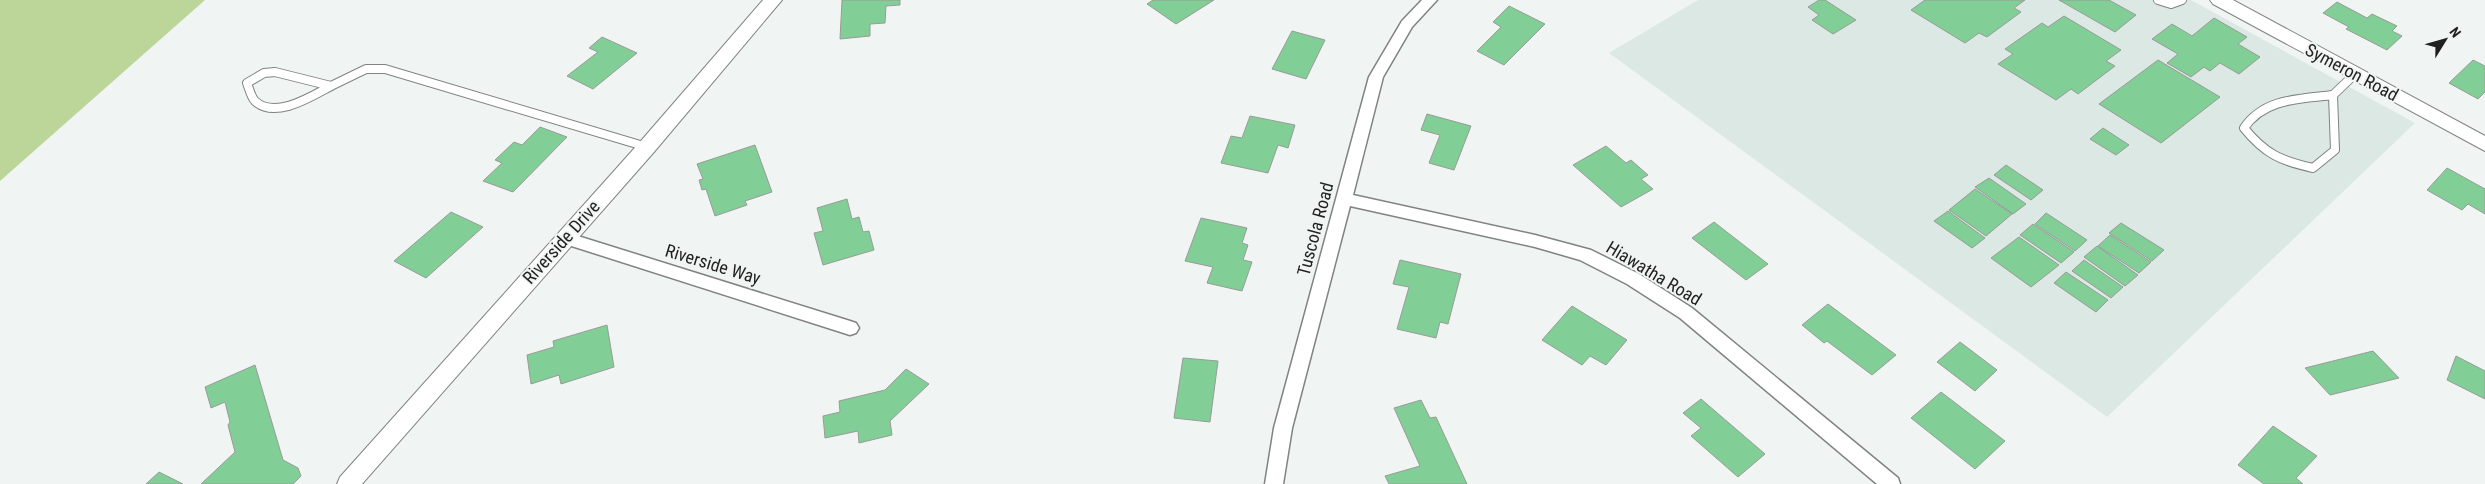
<svg xmlns="http://www.w3.org/2000/svg" width="2485" height="484" font-family="'Roboto Condensed',sans-serif">
<style>
.built{fill:#dbe8e4}
.green{fill:#bbd698}
.building{fill:#81cf96;stroke:#989b98}
.lines{fill:none;stroke-linecap:round;stroke-linejoin:round}
.service-casing{stroke:#7f8382;stroke-width:10}
.minor-casing{stroke:#7f8382;stroke-width:3}
.tertiary-casing{stroke:#7f8382;stroke-width:2}
.service{stroke:#fff;stroke-width:8}
.minor{fill:#fff;fill-rule:evenodd}
.tertiary{fill:#fff;fill-rule:evenodd}
.labels{text-anchor:middle;dominant-baseline:central;stroke-width:4;stroke-linejoin:round;paint-order:stroke}
.street-label{font-size:18px;fill:#1f2121;stroke:#f0f5f4}
</style>
<rect width="100%" height="100%" fill="#f0f5f4"/>
<!-- built -->
<path class="built" d="M 1698,0 L 2191,0 L 2415,123 L 2107,417 L 1609,53 Z"/>
<!-- green -->
<path class="green" d="M 0,0 L 205,0 L 0,181 Z"/>
<!-- building -->
<g class="building">
<path d="M 842,0 L 900,0 L 900,5 L 886,6 L 885,23 L 870,24 L 870,36 L 840,39 Z"/>
<path d="M 1153,0 L 1214,0 L 1176,24 L 1147,4 Z"/>
<path d="M 1819,0 L 1825,0 L 1856,20 L 1833,34 L 1812,20 L 1819,15 L 1808,7 Z"/>
<path d="M 1925,0 L 2025,0 L 2014,8 L 2021,12 L 1987,37 L 1979,33 L 1965,43 L 1911,10 Z"/>
<path d="M 2059,0 L 2109,0 L 2136,15 L 2115,32 Z"/>
<path d="M 2337,2 L 2367,18 L 2372,14 L 2397,26 L 2392,31 L 2402,36 L 2387,50 L 2346,29 L 2349,27 L 2323,13 Z"/>
<path d="M 1509,6 L 1545,24 L 1504,65 L 1477,51 L 1501,27 L 1493,22 Z"/>
<path d="M 2064,16 L 2121,50 L 2106,61 L 2115,66 L 2078,94 L 2071,89 L 2056,100 L 1998,64 L 2013,54 L 2005,49 L 2042,23 L 2048,27 Z"/>
<path d="M 2214,18 L 2247,37 L 2238,44 L 2260,57 L 2239,74 L 2220,63 L 2210,71 L 2204,67 L 2191,77 L 2167,63 L 2178,54 L 2152,39 L 2172,24 L 2192,36 Z"/>
<path d="M 1292,31 L 1325,40 L 1306,79 L 1272,69 Z"/>
<path d="M 602,37 L 637,53 L 593,89 L 567,76 L 598,52 L 589,48 Z"/>
<path d="M 2158,60 L 2220,97 L 2161,143 L 2099,104 Z"/>
<path d="M 2473,60 L 2485,66 L 2485,92 L 2478,99 L 2449,83 Z"/>
<path d="M 1427,114 L 1471,126 L 1454,170 L 1429,163 L 1440,135 L 1421,130 Z"/>
<path d="M 1250,116 L 1295,125 L 1288,148 L 1278,145 L 1268,173 L 1221,163 L 1231,136 L 1242,138 Z"/>
<path d="M 540,127 L 567,137 L 513,192 L 483,181 L 502,163 L 495,160 L 514,142 L 522,145 Z"/>
<path d="M 2103,128 L 2129,145 L 2116,155 L 2090,139 Z"/>
<path d="M 755,145 L 772,192 L 745,201 L 747,205 L 715,216 L 706,189 L 702,190 L 699,180 L 703,179 L 697,164 Z"/>
<path d="M 1606,146 L 1626,163 L 1631,160 L 1648,175 L 1641,179 L 1653,189 L 1621,207 L 1573,165 Z"/>
<path d="M 2006,165 L 2043,190 L 2031,200 L 1994,175 Z"/>
<path d="M 2447,168 L 2485,189 L 2485,214 L 2468,204 L 2462,210 L 2427,190 Z"/>
<path d="M 1989,178 L 2026,204 L 2013,214 L 1975,187 Z"/>
<path d="M 1975,189 L 2012,214 L 1986,236 L 1949,210 Z"/>
<path d="M 847,199 L 852,219 L 859,217 L 863,232 L 869,231 L 874,250 L 823,265 L 814,233 L 823,231 L 817,208 Z"/>
<path d="M 1948,211 L 1985,238 L 1972,248 L 1934,221 Z"/>
<path d="M 451,212 L 483,227 L 426,278 L 394,261 Z"/>
<path d="M 2046,213 L 2087,240 L 2075,251 L 2035,224 Z"/>
<path d="M 1201,218 L 1247,228 L 1242,243 L 1248,245 L 1243,260 L 1252,262 L 1242,291 L 1207,283 L 1213,267 L 1185,261 Z"/>
<path d="M 1714,222 L 1768,264 L 1746,280 L 1692,238 Z"/>
<path d="M 2121,223 L 2164,250 L 2152,261 L 2109,233 Z"/>
<path d="M 2033,224 L 2074,252 L 2061,263 L 2020,235 Z"/>
<path d="M 2110,235 L 2151,262 L 2139,273 L 2098,246 Z"/>
<path d="M 2019,237 L 2059,265 L 2031,287 L 1991,258 Z"/>
<path d="M 2097,246 L 2138,275 L 2125,286 L 2084,257 Z"/>
<path d="M 1400,260 L 1461,274 L 1448,324 L 1440,322 L 1436,338 L 1397,329 L 1409,287 L 1393,284 Z"/>
<path d="M 2084,260 L 2123,287 L 2111,298 L 2072,271 Z"/>
<path d="M 2066,272 L 2108,300 L 2096,312 L 2054,283 Z"/>
<path d="M 1828,304 L 1896,355 L 1872,375 L 1827,341 L 1824,343 L 1802,325 Z"/>
<path d="M 1572,306 L 1627,340 L 1606,365 L 1590,356 L 1582,365 L 1542,340 Z"/>
<path d="M 607,325 L 614,367 L 561,384 L 559,375 L 531,384 L 527,355 L 554,347 L 553,341 Z"/>
<path d="M 1960,342 L 1997,370 L 1975,391 L 1937,362 Z"/>
<path d="M 2373,351 L 2399,378 L 2330,395 L 2305,368 Z"/>
<path d="M 2456,356 L 2485,371 L 2485,399 L 2447,380 Z"/>
<path d="M 1183,358 L 1218,361 L 1210,422 L 1174,418 Z"/>
<path d="M 255,365 L 283,460 L 298,468 L 301,476 L 293,484 L 201,484 L 235,452 L 228,425 L 230,422 L 225,402 L 211,408 L 205,387 Z"/>
<path d="M 906,369 L 929,384 L 890,421 L 892,435 L 859,443 L 858,431 L 825,438 L 823,416 L 840,412 L 839,401 L 885,390 Z"/>
<path d="M 1941,392 L 2005,441 L 1975,469 L 1911,418 Z"/>
<path d="M 1701,399 L 1765,454 L 1738,477 L 1691,436 L 1701,428 L 1683,413 Z"/>
<path d="M 1421,400 L 1430,418 L 1436,417 L 1467,484 L 1389,484 L 1385,476 L 1420,466 L 1394,408 Z"/>
<path d="M 2273,426 L 2317,456 L 2296,478 L 2303,484 L 2264,484 L 2238,465 Z"/>
<path d="M 159,472 L 183,484 L 146,484 Z"/>
</g>
<g class="lines">
<!-- service casing -->
<g class="service-casing">
<g id="service">
<path d="M 2158,0 L 2171,4 L 2182,0"/>
<path d="M 275,72 L 331,86 C 312,96 275,120 255,101 C 251,97 249,88 247,83 L 264,73 Z"/>
<path d="M 331,86 L 366,69 L 385,69 L 647,147"/>
<path d="M 2333,95 L 2335,150 L 2313,168 C 2281,161 2265,154 2244,128 C 2264,98 2300,99 2333,95 Z"/>
<path d="M 2333,95 L 2355,74"/>
</g>
</g>
<!-- minor casing -->
<g class="minor-casing">
<g id="minor">
<path d="M 1422,0 L 1437,0 L 1412,27 L 1383,77 L 1353,195 L 1535,235 L 1591,250 L 1639,274 L 1692,308 L 1898,478 L 1900,484 L 1877,484 L 1680,318 L 1627,284 L 1580,260 L 1535,247 L 1350,206 L 1292,428 L 1283,484 L 1265,484 L 1274,428 L 1369,77 L 1402,21 Z"/>
<path d="M 565,232 L 850,321 L 856,323 L 859,328 L 856,333 L 850,335 L 559,242 L 557,238 L 559,234 Z"/>
</g>
</g>
<!-- tertiary casing -->
<g class="tertiary-casing">
<g id="tertiary">
<path d="M 763,0 L 782,0 L 654,152 L 362,484 L 337,484 L 340,477 L 640,142 Z"/>
<path d="M 2210,0 L 2233,0 L 2485,136 L 2485,151 L 2213,4 Z"/>
</g>
</g>
<!-- service -->
<use href="#service" class="service"/>
<!-- minor -->
<use href="#minor" class="minor"/>
<!-- tertiary -->
<use href="#tertiary" class="tertiary"/>
</g>
<g class="labels">
<!-- street labels -->
<g class="street-label">
<text transform="translate(2352 72) rotate(28)">Symeron Road</text>
<text transform="translate(1315 229) rotate(-75)">Tuscola Road</text>
<text transform="translate(561 242) rotate(-48)">Riverside Drive</text>
<text transform="translate(713 264) rotate(17)">Riverside Way</text>
<text transform="translate(1654 273) rotate(31)">Hiawatha Road</text>
</g>
</g>
<!-- north arrow -->
<g transform="translate(2445 40) rotate(53)" stroke="#f0f5f4" stroke-width="4" paint-order="stroke">
<path d="M0-4L9 19L0 12L-9 19Z" fill="#1f2121"/>
<text y="-8" font-size="14" font-weight="bold" text-anchor="middle" fill="#1f2121">N</text>
</g>
</svg>
